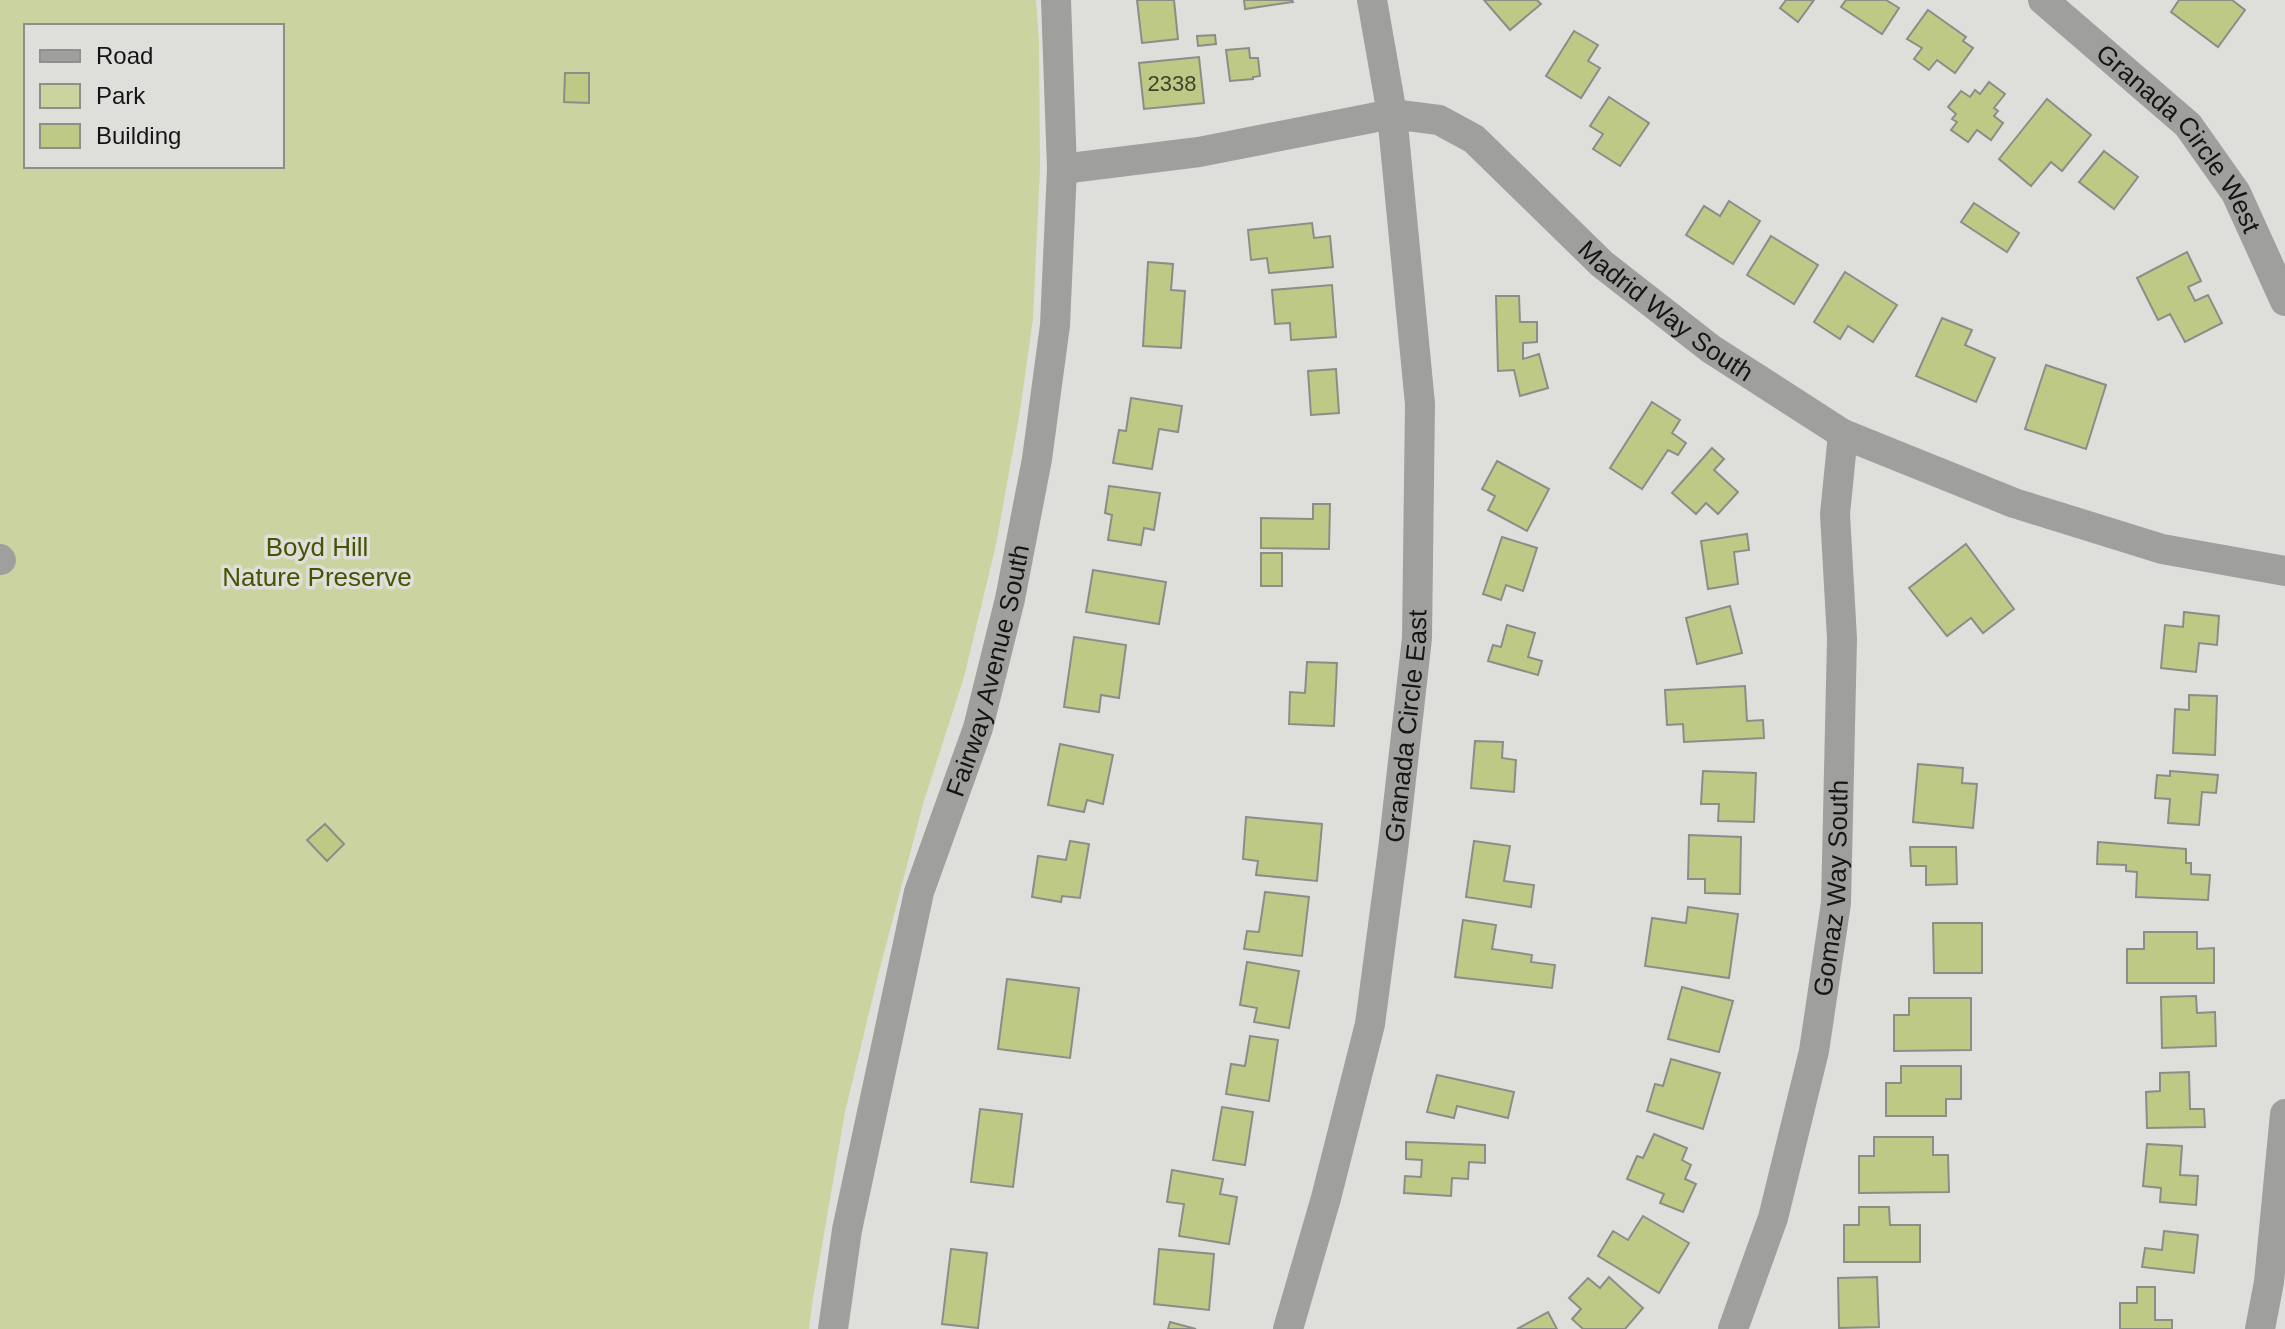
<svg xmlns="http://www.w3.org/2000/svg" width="2285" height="1329" font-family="Helvetica,sans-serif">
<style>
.green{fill:#cbd3a1;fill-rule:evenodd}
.building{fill:#bfc986;stroke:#8c8d89;stroke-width:2}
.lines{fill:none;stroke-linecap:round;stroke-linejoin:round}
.minor{stroke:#9fa09e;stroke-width:30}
.labels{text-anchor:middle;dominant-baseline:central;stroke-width:7;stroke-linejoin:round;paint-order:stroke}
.number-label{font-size:22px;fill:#404230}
.street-label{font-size:26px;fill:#151514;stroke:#dedfdb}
.park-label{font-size:26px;fill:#4a5100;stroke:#dedfdb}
</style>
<rect width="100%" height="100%" fill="#dedfdb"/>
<!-- green -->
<path class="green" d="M 0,0 L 1036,0 L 1039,41 L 1040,168 L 1033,319 L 1020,411 L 996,545 L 964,677 L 923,804 L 879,972 L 845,1112 L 813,1298 L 809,1329 L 0,1329 ZM 26,26 L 282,26 L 282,166 L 26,166 Z"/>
<!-- building -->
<g class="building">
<path d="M 1137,0 L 1174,0 L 1178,39 L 1142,43 Z"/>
<path d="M 1244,0 L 1292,0 L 1293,2 L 1245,9 Z"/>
<path d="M 1484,0 L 1537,0 L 1541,4 L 1510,30 Z"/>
<path d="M 1786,0 L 1814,0 L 1798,22 L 1780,8 Z"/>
<path d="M 1846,0 L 1886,0 L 1899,8 L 1882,34 L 1841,7 Z"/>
<path d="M 2179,0 L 2232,0 L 2245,10 L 2218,47 L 2171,12 Z"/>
<path d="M 1928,10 L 1966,37 L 1963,41 L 1973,48 L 1955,73 L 1937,60 L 1929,70 L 1914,59 L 1922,48 L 1907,39 Z"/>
<path d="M 1574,31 L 1598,45 L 1588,61 L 1600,68 L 1581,98 L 1546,76 Z"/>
<path d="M 1215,35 L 1216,44 L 1198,46 L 1197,36 Z"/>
<path d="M 1249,48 L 1250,58 L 1258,58 L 1260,76 L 1253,77 L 1253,79 L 1230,81 L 1226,50 Z"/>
<path d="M 1199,57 L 1204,103 L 1144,109 L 1139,63 Z"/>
<path d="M 565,73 L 589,73 L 589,103 L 564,102 Z"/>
<path d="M 1989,82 L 2005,94 L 1994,108 L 1998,111 L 1994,116 L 2003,123 L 1991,140 L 1977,130 L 1968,142 L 1951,130 L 1957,122 L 1952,119 L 1956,114 L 1948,107 L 1961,91 L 1970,97 L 1975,90 L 1980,94 Z"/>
<path d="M 1609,97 L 1649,123 L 1620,166 L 1593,149 L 1603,134 L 1590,126 Z"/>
<path d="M 2047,99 L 2091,135 L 2062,171 L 2051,162 L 2031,186 L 1999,159 Z"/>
<path d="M 2104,151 L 2138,177 L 2114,209 L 2079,182 Z"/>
<path d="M 1729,201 L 1760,221 L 1733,264 L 1686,235 L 1704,206 L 1720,216 Z"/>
<path d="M 1974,203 L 2019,233 L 2007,252 L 1961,222 Z"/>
<path d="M 1312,223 L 1314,238 L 1330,236 L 1333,267 L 1269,273 L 1267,258 L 1251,260 L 1248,230 Z"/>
<path d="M 1771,236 L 1818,265 L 1794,304 L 1747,275 Z"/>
<path d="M 2187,252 L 2201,281 L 2188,287 L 2195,301 L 2208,295 L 2222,323 L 2185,342 L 2170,314 L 2158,320 L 2137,278 Z"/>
<path d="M 1148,262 L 1173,264 L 1171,290 L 1185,291 L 1181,348 L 1143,346 Z"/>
<path d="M 1845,272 L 1897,305 L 1873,342 L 1848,326 L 1840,339 L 1814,322 Z"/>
<path d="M 1332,285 L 1336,337 L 1291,340 L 1290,323 L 1275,324 L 1272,290 Z"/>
<path d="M 1496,296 L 1519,296 L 1520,322 L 1537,322 L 1537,342 L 1523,343 L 1523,359 L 1539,354 L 1548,388 L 1520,396 L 1514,370 L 1498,371 Z"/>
<path d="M 1942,318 L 1972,330 L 1965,345 L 1995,358 L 1976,402 L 1916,376 Z"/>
<path d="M 2046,365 L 2106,385 L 2086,449 L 2025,429 Z"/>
<path d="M 1336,369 L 1339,413 L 1311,415 L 1308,371 Z"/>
<path d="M 1131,398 L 1182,406 L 1178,432 L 1159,429 L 1152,469 L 1113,463 L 1119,430 L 1126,431 Z"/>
<path d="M 1652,402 L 1680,420 L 1672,433 L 1686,443 L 1678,455 L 1668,450 L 1642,489 L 1610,468 Z"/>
<path d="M 1712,448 L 1724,459 L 1714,470 L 1738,492 L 1718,514 L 1706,503 L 1696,514 L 1672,493 Z"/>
<path d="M 1497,461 L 1549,489 L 1527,531 L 1488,510 L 1495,496 L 1482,489 Z"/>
<path d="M 1109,486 L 1160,493 L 1154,530 L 1144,528 L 1141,545 L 1108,540 L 1112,515 L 1105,513 Z"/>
<path d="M 1313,504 L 1330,504 L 1329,549 L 1261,548 L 1261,518 L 1313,519 Z"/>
<path d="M 1747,534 L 1749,550 L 1734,552 L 1738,584 L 1708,589 L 1701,541 Z"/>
<path d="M 1502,537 L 1537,548 L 1523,591 L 1506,585 L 1501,600 L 1483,594 Z"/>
<path d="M 1966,544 L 2014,609 L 1983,633 L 1971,618 L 1947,636 L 1909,588 Z"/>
<rect x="1261" y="553" width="21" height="33"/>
<path d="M 1093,570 L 1166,582 L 1159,624 L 1086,612 Z"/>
<path d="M 1730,606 L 1742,653 L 1697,664 L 1686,618 Z"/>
<path d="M 2184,612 L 2219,616 L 2217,645 L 2199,643 L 2196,672 L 2161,668 L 2165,625 L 2183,627 Z"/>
<path d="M 1507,625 L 1535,633 L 1528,657 L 1542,661 L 1538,675 L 1488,661 L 1493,645 L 1501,647 Z"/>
<path d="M 1074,637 L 1126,645 L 1119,698 L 1101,695 L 1099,712 L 1064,707 Z"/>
<path d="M 1307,662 L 1337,663 L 1334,726 L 1289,724 L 1290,692 L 1305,693 Z"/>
<path d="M 1745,686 L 1747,721 L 1763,720 L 1764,738 L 1684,742 L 1683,724 L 1667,725 L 1665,690 Z"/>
<path d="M 2189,695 L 2217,696 L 2215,755 L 2173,753 L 2175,709 L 2189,710 Z"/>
<path d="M 1475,741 L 1503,742 L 1502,758 L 1516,760 L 1514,792 L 1471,788 Z"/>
<path d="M 1060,744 L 1113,755 L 1103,804 L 1087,800 L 1084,812 L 1048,805 Z"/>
<path d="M 1918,764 L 1963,768 L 1962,783 L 1977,784 L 1973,828 L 1913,822 Z"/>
<path d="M 1703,771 L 1756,773 L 1754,822 L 1718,821 L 1719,804 L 1701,804 Z"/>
<path d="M 2170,771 L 2218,775 L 2216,793 L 2202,792 L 2199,825 L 2168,823 L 2170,799 L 2155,798 L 2157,775 L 2170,776 Z"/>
<path d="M 1246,817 L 1322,824 L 1317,881 L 1256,875 L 1258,861 L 1243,859 Z"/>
<path d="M 325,824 L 344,844 L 327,861 L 307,840 Z"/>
<path d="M 1689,835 L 1741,837 L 1740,894 L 1705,893 L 1705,879 L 1688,879 Z"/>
<path d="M 1070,841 L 1089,844 L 1080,898 L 1062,896 L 1061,902 L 1032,897 L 1038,856 L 1066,860 Z"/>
<path d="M 1474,841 L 1510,846 L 1504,881 L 1534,885 L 1531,907 L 1466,897 Z"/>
<path d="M 2098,842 L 2186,849 L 2186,863 L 2191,863 L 2191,874 L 2210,875 L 2208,900 L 2136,897 L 2137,872 L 2126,871 L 2126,865 L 2097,864 Z"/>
<path d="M 1910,847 L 1956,847 L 1957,884 L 1926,885 L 1926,866 L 1911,866 Z"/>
<path d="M 1265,892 L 1309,897 L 1302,956 L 1244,949 L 1247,931 L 1259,932 Z"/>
<path d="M 1688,907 L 1738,914 L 1729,978 L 1645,966 L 1652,918 L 1686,923 Z"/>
<path d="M 1463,920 L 1496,925 L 1492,949 L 1532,955 L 1531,962 L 1555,965 L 1552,988 L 1455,977 Z"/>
<path d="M 1933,923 L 1982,923 L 1982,973 L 1934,973 Z"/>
<path d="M 2144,932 L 2197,932 L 2197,949 L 2214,948 L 2214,983 L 2127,983 L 2127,949 L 2144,949 Z"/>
<path d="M 1247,962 L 1299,971 L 1289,1028 L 1254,1022 L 1257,1008 L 1240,1005 Z"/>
<path d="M 1007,979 L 1079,988 L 1070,1058 L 998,1049 Z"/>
<path d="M 1682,987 L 1733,1001 L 1719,1052 L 1668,1039 Z"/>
<path d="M 2196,996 L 2197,1013 L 2215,1012 L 2216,1046 L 2162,1048 L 2161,997 Z"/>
<path d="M 1909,998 L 1971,998 L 1971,1050 L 1894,1051 L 1894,1015 L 1909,1015 Z"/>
<path d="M 1250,1036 L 1278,1040 L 1269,1101 L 1226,1094 L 1231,1064 L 1245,1066 Z"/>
<path d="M 1671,1059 L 1720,1073 L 1703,1129 L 1647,1111 L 1655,1084 L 1663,1086 Z"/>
<path d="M 1901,1066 L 1961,1066 L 1961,1099 L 1946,1099 L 1946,1116 L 1886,1116 L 1886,1083 L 1901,1083 Z"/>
<path d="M 2189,1072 L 2190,1109 L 2204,1109 L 2205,1127 L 2147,1128 L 2146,1092 L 2160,1091 L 2160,1073 Z"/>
<path d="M 1437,1075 L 1514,1092 L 1508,1118 L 1457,1106 L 1454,1118 L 1427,1112 Z"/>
<path d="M 1222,1107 L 1253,1112 L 1245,1165 L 1213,1160 Z"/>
<path d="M 980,1109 L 1022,1114 L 1013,1187 L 971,1182 Z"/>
<path d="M 1654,1134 L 1687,1148 L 1682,1160 L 1691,1165 L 1685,1179 L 1696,1184 L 1683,1212 L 1660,1203 L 1664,1194 L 1627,1179 L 1637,1156 L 1643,1158 Z"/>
<path d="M 1874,1137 L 1933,1137 L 1933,1155 L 1948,1155 L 1949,1192 L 1859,1193 L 1859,1156 L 1874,1156 Z"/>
<path d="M 1406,1142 L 1485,1145 L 1485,1163 L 1469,1162 L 1468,1179 L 1452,1178 L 1451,1196 L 1404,1193 L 1405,1176 L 1421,1177 L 1422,1160 L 1406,1159 Z"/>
<path d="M 2147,1144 L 2182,1146 L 2180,1175 L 2198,1176 L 2196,1205 L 2160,1202 L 2161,1188 L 2143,1186 Z"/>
<path d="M 1172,1170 L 1223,1179 L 1220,1194 L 1237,1197 L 1229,1244 L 1179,1236 L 1184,1204 L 1167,1202 Z"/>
<path d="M 1859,1207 L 1889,1207 L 1890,1225 L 1920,1225 L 1920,1262 L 1844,1262 L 1844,1225 L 1859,1225 Z"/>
<path d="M 1643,1216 L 1689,1243 L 1659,1293 L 1598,1256 L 1613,1231 L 1628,1240 Z"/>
<path d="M 2164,1231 L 2198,1235 L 2194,1273 L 2142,1267 L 2145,1248 L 2162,1250 Z"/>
<path d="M 951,1249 L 987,1253 L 978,1328 L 942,1324 Z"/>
<path d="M 1159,1249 L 1214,1254 L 1209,1310 L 1154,1304 Z"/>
<path d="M 1609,1277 L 1643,1308 L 1625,1329 L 1583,1329 L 1572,1319 L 1581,1309 L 1569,1298 L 1588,1278 L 1600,1288 Z"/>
<path d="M 1877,1277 L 1879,1327 L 1839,1328 L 1838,1278 Z"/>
<path d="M 2137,1287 L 2155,1287 L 2155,1320 L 2172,1320 L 2172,1329 L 2120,1329 L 2120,1303 L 2137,1303 Z"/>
<path d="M 1548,1312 L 1557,1329 L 1517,1329 Z"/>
<path d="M 1170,1322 L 1196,1329 L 1168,1329 Z"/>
</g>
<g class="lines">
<!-- minor -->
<g class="minor">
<path id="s1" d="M 2043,0 L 2188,125 L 2236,193 L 2285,301"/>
<path id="s2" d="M 1062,169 L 1199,152 L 1392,114 L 1439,120 L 1474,139 L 1602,264 L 1711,349 L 1843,434 L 2014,503 L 2162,549 L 2285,571"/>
<path d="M 0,559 L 1,560"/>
<path id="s3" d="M 833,1329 L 847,1230 L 919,892 L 978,728 L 1010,599 L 1037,459 L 1055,325 L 1062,169 L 1056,0"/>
<path id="s4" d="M 1288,1329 L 1326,1198 L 1370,1024 L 1393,850 L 1417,638 L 1420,404 L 1392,114 L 1372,0"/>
<path id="s5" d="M 1733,1329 L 1773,1218 L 1814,1051 L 1836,903 L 1842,639 L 1835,514 L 1843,434"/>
<path d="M 2260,1329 L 2269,1282 L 2285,1114"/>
</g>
</g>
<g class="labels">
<!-- number labels -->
<g class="number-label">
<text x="1172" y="83">2338</text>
</g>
<!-- street labels -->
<g class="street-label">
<text stroke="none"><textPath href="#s1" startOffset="196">Granada Circle West</textPath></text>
<text stroke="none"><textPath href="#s2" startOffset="680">Madrid Way South</textPath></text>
<text stroke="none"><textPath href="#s3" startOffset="678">Fairway Avenue South</textPath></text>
<text stroke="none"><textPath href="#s4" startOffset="616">Granada Circle East</textPath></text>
<text stroke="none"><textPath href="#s5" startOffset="454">Gomaz Way South</textPath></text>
</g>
<!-- park labels -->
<g class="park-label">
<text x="317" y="547">Boyd Hill<tspan x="317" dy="30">Nature Preserve</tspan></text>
</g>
</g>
<!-- legend -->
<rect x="24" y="24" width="260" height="144" fill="#dedfdb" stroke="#8e8e8b" stroke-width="2"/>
<rect x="40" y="50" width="40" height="12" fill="#9fa09e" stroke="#8e8e8b" stroke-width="2"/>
<text x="96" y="64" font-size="24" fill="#151514">Road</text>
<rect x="40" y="84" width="40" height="24" fill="#cbd3a1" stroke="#8e8e8b" stroke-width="2"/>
<text x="96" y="104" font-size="24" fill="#151514">Park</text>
<rect x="40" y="124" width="40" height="24" fill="#bfc986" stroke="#8e8e8b" stroke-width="2"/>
<text x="96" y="144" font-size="24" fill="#151514">Building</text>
</svg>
